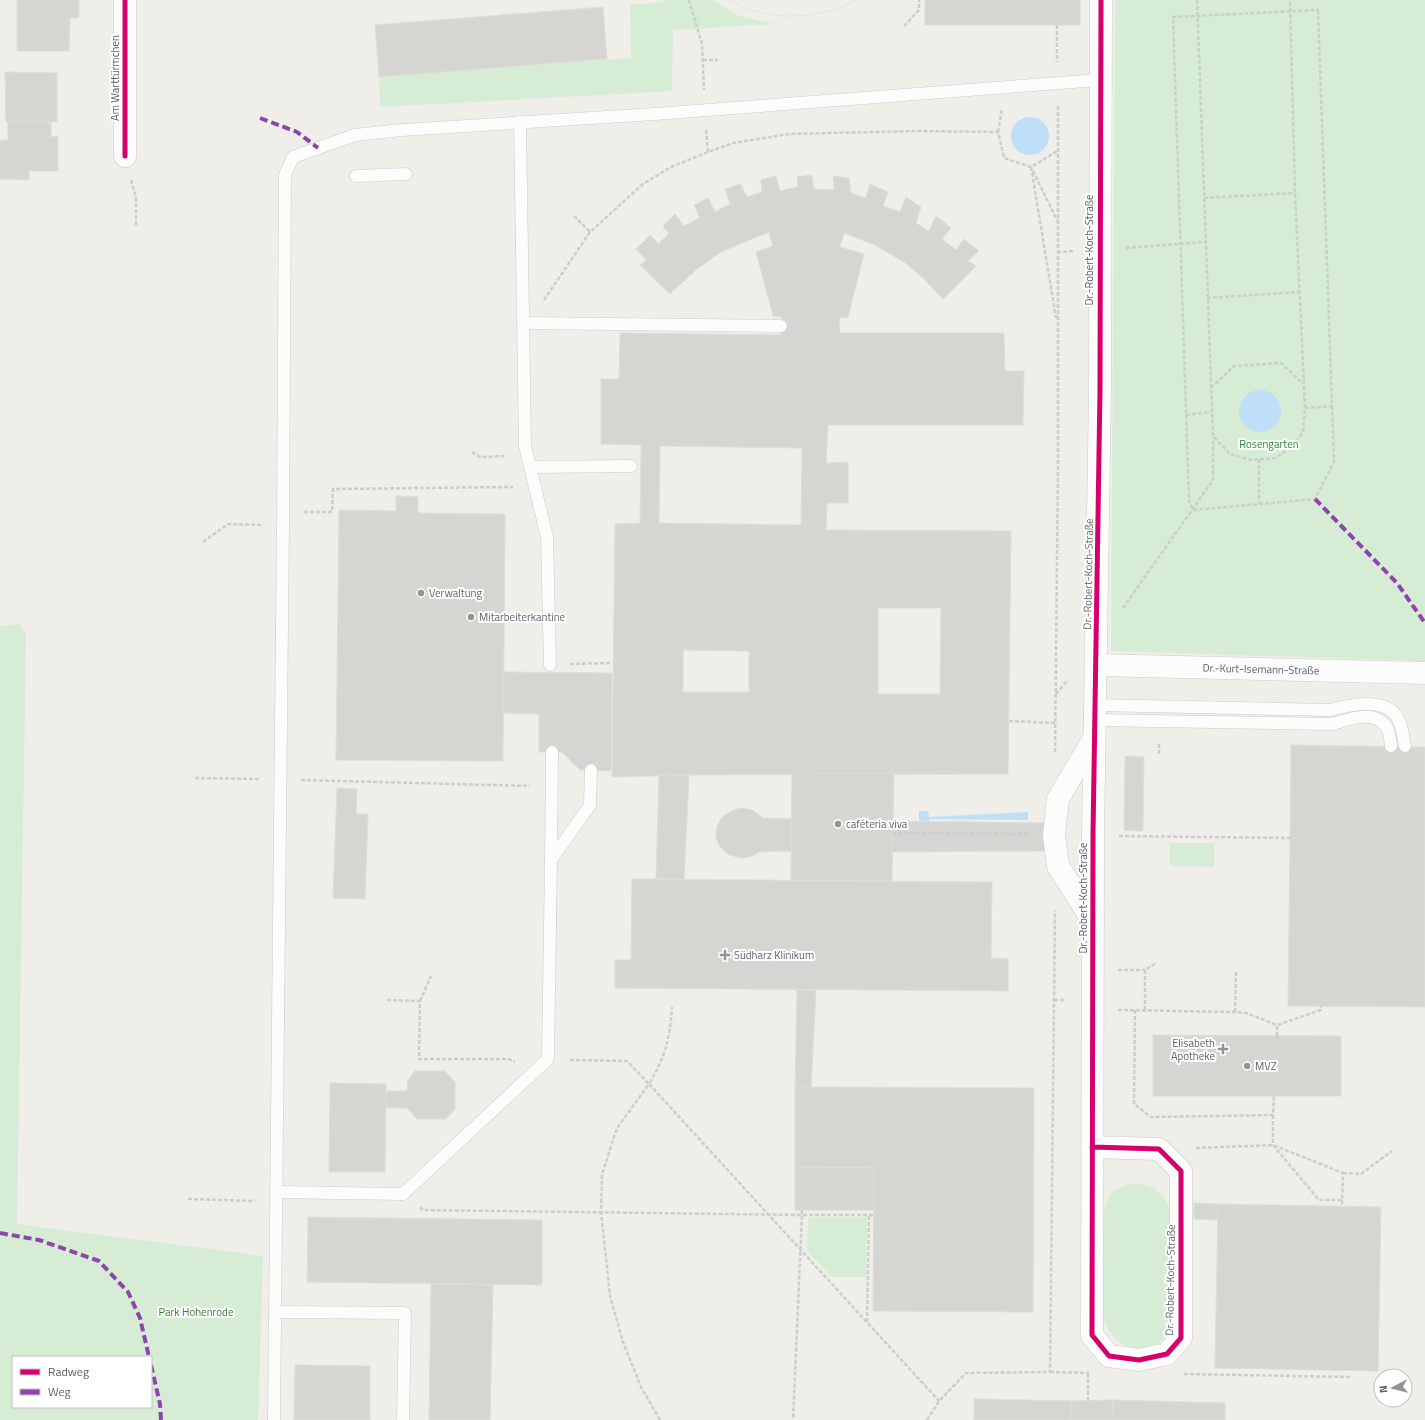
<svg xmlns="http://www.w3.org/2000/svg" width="1425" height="1420" font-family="'Titillium Web',sans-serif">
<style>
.green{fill:#d7ecd5;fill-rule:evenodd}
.water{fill:#bfdff8}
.building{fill:#d5d5d2;stroke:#deddd8;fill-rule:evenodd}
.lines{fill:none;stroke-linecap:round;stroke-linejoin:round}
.lane-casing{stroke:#cacaca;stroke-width:13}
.street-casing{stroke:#cacaca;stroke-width:23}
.path{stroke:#cacfcb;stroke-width:2.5;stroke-dasharray:4 2;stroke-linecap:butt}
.lane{stroke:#fdfcfc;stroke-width:12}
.street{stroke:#fdfcfc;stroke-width:22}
.tram{stroke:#e4e4e4;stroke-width:1}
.quiet{stroke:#8e44ad;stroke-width:4;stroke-dasharray:8 4;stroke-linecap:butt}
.cycleway-casing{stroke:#fff;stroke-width:8}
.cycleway{stroke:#d6006c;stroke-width:5}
.poi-dot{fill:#919495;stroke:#fff;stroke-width:1.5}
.labels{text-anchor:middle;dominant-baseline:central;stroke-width:4;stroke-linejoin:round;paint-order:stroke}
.street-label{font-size:11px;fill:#5e6368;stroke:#fff}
.park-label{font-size:11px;fill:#308537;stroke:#fff}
.poi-label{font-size:11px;fill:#5e6368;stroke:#fff;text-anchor:start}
</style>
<rect width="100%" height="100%" fill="#efeee9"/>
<!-- green -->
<g class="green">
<path d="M 664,0 L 713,0 L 739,16 L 774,24 L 673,30 L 672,91 L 380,107 L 379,77 L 631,58 L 630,5 L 664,2 Z"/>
<path d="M 1115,0 L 1425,0 L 1425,661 L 1111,651 Z"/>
<path d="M 19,624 L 26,633 L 17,1224 L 263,1256 L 258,1420 L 0,1420 L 0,626 ZM 13,1357 L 151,1357 L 151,1407 L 13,1407 Z"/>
<path d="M 1170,843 L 1214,843 L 1214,867 L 1170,866 Z"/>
<path d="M 1136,1183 L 1152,1187 L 1164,1197 L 1173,1214 L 1172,1320 C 1171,1324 1170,1330 1168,1334 C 1163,1341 1157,1344 1150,1346 C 1124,1354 1108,1335 1101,1312 C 1102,1286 1098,1219 1108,1199 C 1113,1188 1126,1185 1136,1183 Z"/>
<path d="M 867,1217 L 866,1277 L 832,1277 L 807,1251 L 808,1218 Z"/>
</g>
<!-- water -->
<g class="water">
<circle cx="1030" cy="136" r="19"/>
<circle cx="1260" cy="411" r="21"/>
<path d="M 919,811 L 928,811 L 929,817 L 1028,812 L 1028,820 L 929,819 L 929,821 L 919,821 Z"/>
</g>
<!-- building -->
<g class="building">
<path d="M 17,0 L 79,0 L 79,18 L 70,18 L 69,51 L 17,51 Z"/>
<rect x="925" y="0" width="155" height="25"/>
<path d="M 603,7 L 607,59 L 379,77 L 375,25 Z"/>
<path d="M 5,72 L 57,73 L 57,122 L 6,122 Z"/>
<path d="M 8,122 L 51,122 L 51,137 L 58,136 L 58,171 L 29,171 L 29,180 L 0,179 L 0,140 L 8,140 Z"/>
<path d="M 812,175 L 814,189 L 834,190 L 833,176 L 849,178 L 851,193 L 866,198 L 870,184 L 888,192 L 883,206 L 900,212 L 906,197 L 921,207 L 916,223 L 929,231 L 936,216 L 951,228 L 942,239 L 956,250 L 964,239 L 979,251 L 968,261 L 976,266 L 943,299 L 923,278 L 904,262 L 875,245 L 844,233 L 840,247 L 864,254 L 848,317 L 839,318 L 840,333 L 1004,333 L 1005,371 L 1024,371 L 1023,425 L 828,425 L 826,463 L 848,462 L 848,503 L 827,503 L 826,530 L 1011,531 L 1008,774 L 689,775 L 612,777 L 615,524 L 640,523 L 641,445 L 601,444 L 601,379 L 619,379 L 620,333 L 781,335 L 782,317 L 773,316 L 756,252 L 773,246 L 769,232 L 721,252 L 697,269 L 670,294 L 640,265 L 646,260 L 636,249 L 650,235 L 658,244 L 669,234 L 663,226 L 675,214 L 684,226 L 700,218 L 694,205 L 708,198 L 715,212 L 730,204 L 725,189 L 740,184 L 747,197 L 762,192 L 761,180 L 776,176 L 780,191 L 798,187 L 797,177 ZM 660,446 L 802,448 L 801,525 L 659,523 ZM 878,608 L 941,608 L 940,694 L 878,694 ZM 683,650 L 749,651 L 749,692 L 683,692 Z"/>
<path d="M 396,496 L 418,497 L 418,513 L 505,514 L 503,761 L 336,760 L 339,510 L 396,511 Z"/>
<path d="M 503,672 L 612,673 L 611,771 L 580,770 L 562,752 L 539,752 L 539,714 L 503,713 Z"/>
<path d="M 1291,745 L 1425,747 L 1425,1007 L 1288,1006 Z"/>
<path d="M 1125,756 L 1144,757 L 1143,831 L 1124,830 Z"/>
<path d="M 894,773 L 892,881 L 791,880 L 792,774 Z"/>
<path d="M 659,775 L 689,775 L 684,879 L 656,879 Z"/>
<path d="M 337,788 L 357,789 L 356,814 L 368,814 L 365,899 L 333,898 Z"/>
<path d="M 741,808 L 752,810 L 763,818 L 792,819 L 791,851 L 759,852 L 753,856 L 743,858 L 729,855 L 720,847 L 716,838 L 717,826 L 722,817 L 731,811 Z"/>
<path d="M 892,821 L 1048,823 L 1048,851 L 892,852 Z"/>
<path d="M 632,879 L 992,882 L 991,958 L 1008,959 L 1008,991 L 615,988 L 615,960 L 631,960 Z"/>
<path d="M 797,990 L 816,990 L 811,1088 L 795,1087 Z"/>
<path d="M 1153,1035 L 1341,1036 L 1341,1096 L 1153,1096 Z"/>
<path d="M 415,1071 L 445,1071 L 455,1082 L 455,1109 L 446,1119 L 417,1119 L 407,1108 L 386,1108 L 386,1091 L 407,1091 L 408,1080 Z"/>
<path d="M 330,1083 L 386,1084 L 385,1172 L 329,1172 Z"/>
<path d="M 795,1087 L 1034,1088 L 1033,1312 L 873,1311 L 874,1168 L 795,1167 Z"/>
<path d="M 795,1167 L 874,1168 L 874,1210 L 795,1210 Z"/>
<path d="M 1194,1203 L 1218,1204 L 1217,1220 L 1194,1219 Z"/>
<path d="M 1218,1204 L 1381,1207 L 1378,1371 L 1215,1368 Z"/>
<path d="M 308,1217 L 542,1220 L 542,1285 L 307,1282 Z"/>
<path d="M 431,1284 L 493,1285 L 490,1420 L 429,1420 Z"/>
<path d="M 295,1365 L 370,1366 L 370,1420 L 294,1420 Z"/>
<path d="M 974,1399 L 1071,1401 L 1071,1420 L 974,1420 Z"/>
<path d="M 1113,1400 L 1112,1420 L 1071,1420 L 1071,1401 Z"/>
<path d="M 1113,1400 L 1225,1403 L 1225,1420 L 1112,1420 Z"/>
</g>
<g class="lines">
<!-- lane casing -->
<g class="lane-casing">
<g id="lane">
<path d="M 520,122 L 525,446 L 547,537 L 550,665"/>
<path d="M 356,176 L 406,174"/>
<path d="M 524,323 L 781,326"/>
<path d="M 531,467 L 631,466"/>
<path d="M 1095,705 L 1329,710 C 1346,706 1381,697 1395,714 C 1402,723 1403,736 1405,746"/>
<path d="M 1095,720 L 1333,724 C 1350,719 1375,709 1387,728 C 1390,733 1390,741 1391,746"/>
<path d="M 552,752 L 551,860 L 590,805 L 591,770"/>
<path d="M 276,1192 L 403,1194 L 548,1059 L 551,860"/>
<path d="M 275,1312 L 405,1313 L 403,1420"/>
<path d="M 274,1420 L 283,525 L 285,175 L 293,157 L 355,135 L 402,130 L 655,114 L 1099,80"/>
</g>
</g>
<!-- street casing -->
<g class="street-casing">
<g id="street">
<path d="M 125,156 L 125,0"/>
<path id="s1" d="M 1097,665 L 1425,673"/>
<path d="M 1093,921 L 1058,866 L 1054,835 L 1058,799 L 1094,738"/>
<path d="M 1092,1147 L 1159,1149 L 1181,1171 L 1181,1338 L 1167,1354 L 1139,1360 L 1109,1356 L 1092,1335 L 1093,835 L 1100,390 L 1101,0"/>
</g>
</g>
<!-- path -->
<g class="path">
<path d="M 689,0 L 702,44 L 704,90"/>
<path d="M 1197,0 L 1213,436 L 1230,454 L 1252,460 L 1276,458 L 1293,446 L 1303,432 L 1305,408 L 1295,193 L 1290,0"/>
<path d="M 1318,10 L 1334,462 L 1315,499 L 1193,510 L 1189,501 L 1173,17 Z"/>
<path d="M 1057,25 L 1057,62"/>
<path d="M 904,26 L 919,10 L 919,0"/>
<path d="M 703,60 L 718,60"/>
<path d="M 706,130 L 708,152"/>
<path d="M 998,132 L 1002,109"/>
<path d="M 1031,167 L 1056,318"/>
<path d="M 1033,171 L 1058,222"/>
<path d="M 131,180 L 136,197 L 136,226"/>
<path d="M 1204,198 L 1295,193"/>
<path d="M 574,216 L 590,232"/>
<path d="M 1126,248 L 1206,242"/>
<path d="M 1057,252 L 1075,251"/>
<path d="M 1207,298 L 1299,292"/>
<path d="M 544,300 L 590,232 L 643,184 L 671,167 L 708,152 L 733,143 L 789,134 L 917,131 L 998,132 L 1004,158 L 1031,167 L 1059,150"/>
<path d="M 1211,388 L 1234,366 L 1281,363 L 1303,384"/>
<path d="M 1305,408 L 1332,406"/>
<path d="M 1186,415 L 1211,412"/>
<path d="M 472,452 L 480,457 L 505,456"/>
<path d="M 1259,459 L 1259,503"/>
<path d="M 304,512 L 332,512 L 333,489 L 513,487"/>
<path d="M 203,542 L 228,524 L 262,525"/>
<path d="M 1123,608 L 1213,480 L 1213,437"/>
<path d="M 570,664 L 612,663"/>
<path d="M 1056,694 L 1068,680"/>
<path d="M 1009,721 L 1055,723"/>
<path d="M 1055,752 L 1058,466 L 1058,105"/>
<path d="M 1159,754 L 1159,744"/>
<path d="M 195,778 L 260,779"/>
<path d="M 301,780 L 530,786"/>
<path d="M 892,833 L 1028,834"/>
<path d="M 1119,836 L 1290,838"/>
<path d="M 1118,970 L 1145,970"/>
<path d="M 387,1000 L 420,1001 L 419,1059 L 509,1059 L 515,1062"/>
<path d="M 1054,1000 L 1067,1000"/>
<path d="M 420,1001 L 431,976"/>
<path d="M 1118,1010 L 1235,1012 L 1246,1013 L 1277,1025 L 1321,1010 L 1321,1006"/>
<path d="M 1135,1010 L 1134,1104 L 1151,1117 L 1273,1115 L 1274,1096"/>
<path d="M 1145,1010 L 1145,970 L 1156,963"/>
<path d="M 1235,1012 L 1236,970"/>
<path d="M 1277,1036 L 1277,1025"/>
<path d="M 570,1060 L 627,1061 L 649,1084 C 665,1057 670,1039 672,1007"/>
<path d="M 1273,1115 L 1273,1145 L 1319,1200 L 1342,1200"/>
<path d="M 1196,1148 L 1273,1145 L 1343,1173 L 1342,1206"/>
<path d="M 1343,1173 L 1361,1174 L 1392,1151"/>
<path d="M 188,1199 L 255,1201"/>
<path d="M 420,1207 L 423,1210 L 802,1215 L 793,1420"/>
<path d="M 802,1210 L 802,1215 L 874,1215"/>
<path d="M 867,1322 L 869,1215"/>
<path d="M 1050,1372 L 1089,1373"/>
<path d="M 1184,1374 L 1350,1377"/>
<path d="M 1088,1401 L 1088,1373"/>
<path d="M 660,1420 L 641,1387 L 623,1342 L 610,1296 L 601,1212 L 602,1174 L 617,1128 L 649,1084 L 939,1401"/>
<path d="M 927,1420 L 939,1401 L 966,1373 L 1050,1372 L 1055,910"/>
</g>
<!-- lane -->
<use href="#lane" class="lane"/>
<!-- street -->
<use href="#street" class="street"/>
<!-- tram -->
<path class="tram" d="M 730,0 C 768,23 818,20 857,0"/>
<!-- quiet -->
<g class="quiet">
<path d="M 260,118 L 297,132 L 318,148"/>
<path d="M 1315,499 L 1397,583 L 1425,623"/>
<path d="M 0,1233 L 39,1240 L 99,1261 L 128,1292 L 140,1318 L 149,1357"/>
<path d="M 151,1365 L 160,1404 L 161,1420"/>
</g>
<!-- cycleway casing -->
<g class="cycleway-casing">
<g id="cycleway">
<path d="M 125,156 L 125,0"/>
<path d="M 1092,1147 L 1159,1149 L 1181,1171 L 1181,1338 L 1167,1354 L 1139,1360 L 1109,1356 L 1092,1335 L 1093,835 L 1100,390 L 1101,0"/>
</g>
</g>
<!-- cycleway -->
<use href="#cycleway" class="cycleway"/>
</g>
<!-- markers -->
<g class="poi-dot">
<circle cx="421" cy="593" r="4"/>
<circle cx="471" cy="617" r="4"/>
<circle cx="838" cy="824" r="4"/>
<path d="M723 949h4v4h4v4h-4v4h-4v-4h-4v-4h4z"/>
<path d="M1221 1043h4v4h4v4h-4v4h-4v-4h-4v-4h4z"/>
<circle cx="1247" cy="1066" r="4"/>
</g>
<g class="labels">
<!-- street labels -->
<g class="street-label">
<text transform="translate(115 78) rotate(-90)">Am Warttürmchen</text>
<text transform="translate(1089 250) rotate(-90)">Dr.-Robert-Koch-Straße</text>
<text transform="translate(1088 574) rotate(-89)">Dr.-Robert-Koch-Straße</text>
<text stroke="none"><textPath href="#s1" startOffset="164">Dr.-Kurt-Isemann-Straße</textPath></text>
<text transform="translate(1083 898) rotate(-90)">Dr.-Robert-Koch-Straße</text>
<text transform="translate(1170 1280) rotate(-89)">Dr.-Robert-Koch-Straße</text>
</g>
<!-- park labels -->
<g class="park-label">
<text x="1269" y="444">Rosengarten</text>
<text x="196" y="1312">Park Hohenrode</text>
</g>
<!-- poi labels -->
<g class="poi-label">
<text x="429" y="593">Verwaltung</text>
<text x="479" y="617">Mitarbeiterkantine</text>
<text x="846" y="824">caféteria viva</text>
<text x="734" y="955">Südharz Klinikum</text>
<text x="1215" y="1043" text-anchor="end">Elisabeth<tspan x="1215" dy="13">Apotheke</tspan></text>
<text x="1255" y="1066">MVZ</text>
</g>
</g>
<!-- legend -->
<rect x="12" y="1356" width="140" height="52" fill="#ffffff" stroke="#bfc1c3"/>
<rect x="20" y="1369" width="20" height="6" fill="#d6006c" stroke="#bfc1c3"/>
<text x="48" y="1376" font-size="12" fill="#5e6368">Radweg</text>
<rect x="20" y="1389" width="20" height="6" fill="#8e44ad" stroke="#bfc1c3"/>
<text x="48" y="1396" font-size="12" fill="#5e6368">Weg</text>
<!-- north arrow -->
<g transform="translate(1393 1388) rotate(263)"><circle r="19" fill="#ffffff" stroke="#bfc1c3"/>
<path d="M0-3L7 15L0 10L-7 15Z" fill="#919495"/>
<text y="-6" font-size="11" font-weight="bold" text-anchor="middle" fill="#5e6368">N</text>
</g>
</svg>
